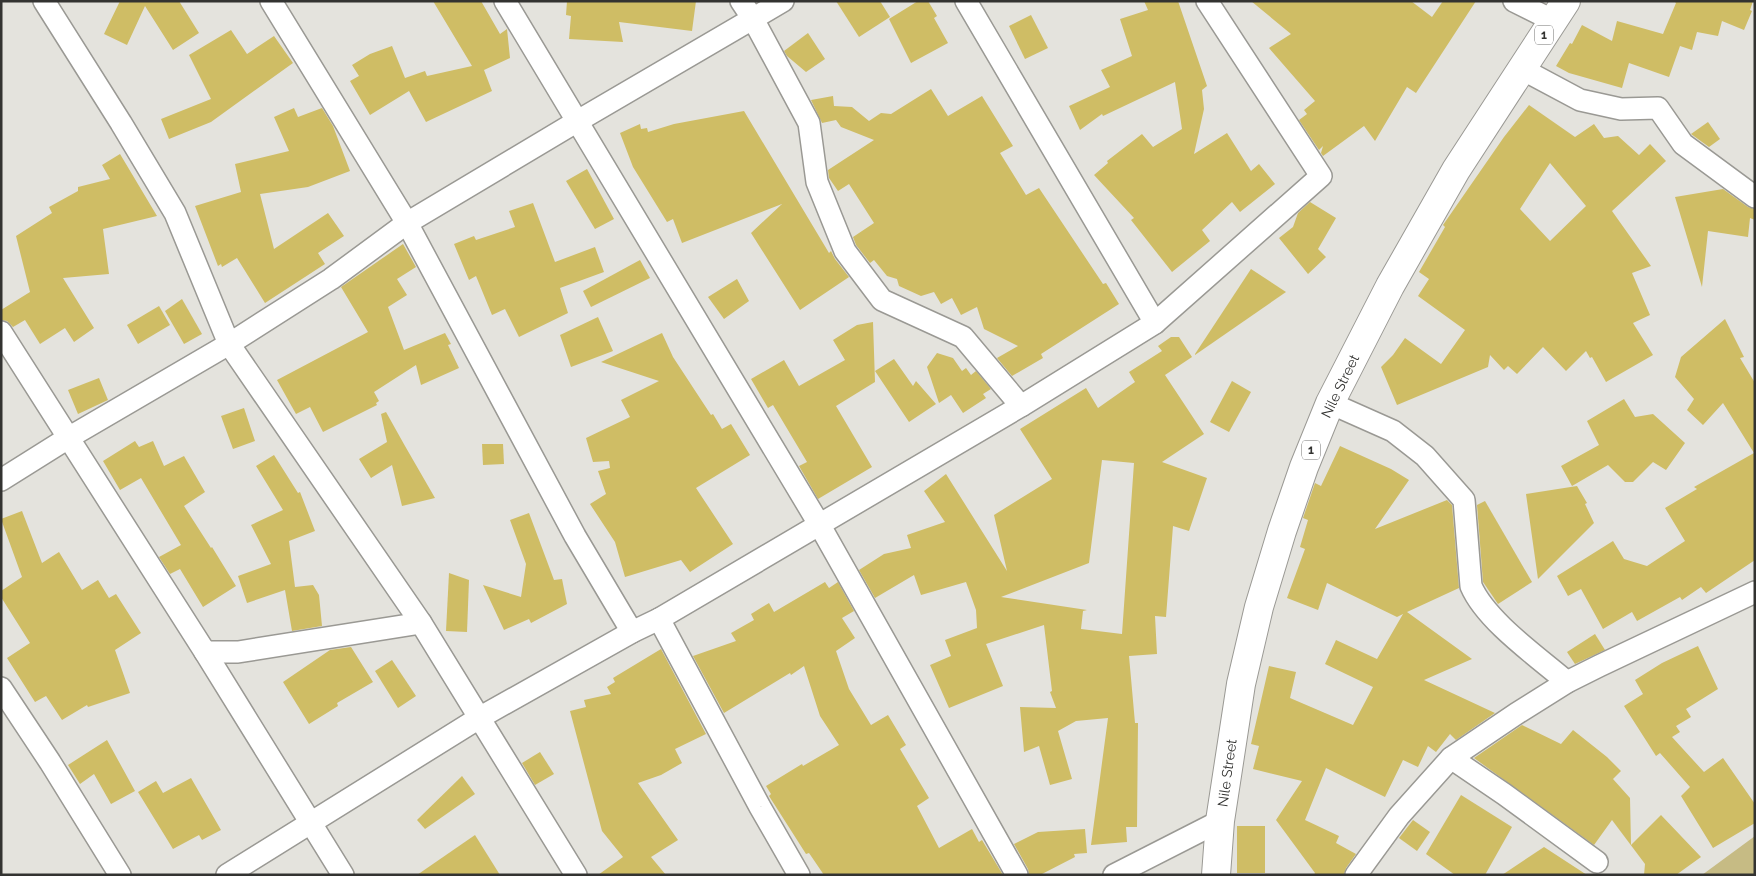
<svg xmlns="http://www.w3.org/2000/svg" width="1756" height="876" font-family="Raleway,sans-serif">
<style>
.green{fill:#c6bb84}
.building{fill:#cfbd65;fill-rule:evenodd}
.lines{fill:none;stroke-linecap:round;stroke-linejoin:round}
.street-casing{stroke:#9a9994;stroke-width:24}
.primary-casing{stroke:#9a9994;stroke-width:30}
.street{stroke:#fff;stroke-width:21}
.primary{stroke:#fff;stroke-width:28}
.labels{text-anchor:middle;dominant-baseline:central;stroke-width:5;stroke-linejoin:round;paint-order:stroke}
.shield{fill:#fff;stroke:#70706f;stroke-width:1}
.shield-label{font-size:12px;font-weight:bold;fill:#333331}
.street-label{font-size:14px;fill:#333331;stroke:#fff}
</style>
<rect width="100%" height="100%" fill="#e4e3dd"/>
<!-- green -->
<path class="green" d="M 1755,836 L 1755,875 L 1702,875 Z"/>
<!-- building -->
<g class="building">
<path d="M 120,1 L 179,1 L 199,33 L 173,50 L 145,6 L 127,45 L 104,34 Z"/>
<path d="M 433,1 L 481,1 L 500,34 L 507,29 L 510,58 L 484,70 L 492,91 L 426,122 L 409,91 L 370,115 L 350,81 L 359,76 L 352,65 L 370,54 L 392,46 L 405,78 L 425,71 L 427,76 L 472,66 Z"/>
<path d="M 567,1 L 696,1 L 692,31 L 619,22 L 623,42 L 569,39 L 571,16 L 566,15 Z"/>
<path d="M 836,1 L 880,1 L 890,17 L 859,37 Z"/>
<path d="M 918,1 L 928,1 L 937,16 L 934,18 L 948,43 L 911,63 L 889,19 Z"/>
<path d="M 1144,1 L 1178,1 L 1207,86 L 1202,90 L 1204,109 L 1194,154 L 1227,133 L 1251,171 L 1259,164 L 1275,184 L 1240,212 L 1232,202 L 1202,230 L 1210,241 L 1172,272 L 1131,220 L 1134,218 L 1094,175 L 1108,163 L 1107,161 L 1142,134 L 1153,147 L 1182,129 L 1175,82 L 1103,116 L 1102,114 L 1080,130 L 1069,106 L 1110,87 L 1101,70 L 1132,56 L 1120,19 L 1148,10 Z"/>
<path d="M 1251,1 L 1411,1 L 1432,17 L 1443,1 L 1476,1 L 1416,93 L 1407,87 L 1375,141 L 1364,126 L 1323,156 L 1321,153 L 1323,146 L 1319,150 L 1299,120 L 1307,114 L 1304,110 L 1315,101 L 1269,48 L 1291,34 Z"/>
<path d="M 1674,1 L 1753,1 L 1750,10 L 1752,11 L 1744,30 L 1722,21 L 1718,36 L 1697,32 L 1692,50 L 1680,46 L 1669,77 L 1629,63 L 1622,88 L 1569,73 L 1556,66 L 1570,43 L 1572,44 L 1582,25 L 1612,41 L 1617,21 L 1663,34 L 1676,3 Z"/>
<path d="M 1031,15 L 1048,48 L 1025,59 L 1009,26 Z"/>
<path d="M 231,30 L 247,54 L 274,36 L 293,63 L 211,122 L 169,139 L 161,119 L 211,99 L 189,55 Z"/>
<path d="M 808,33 L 825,59 L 806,72 L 787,56 L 784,51 Z"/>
<path d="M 931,89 L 948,116 L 982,96 L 1013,146 L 1000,153 L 1026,195 L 1039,188 L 1103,284 L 1106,283 L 1119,304 L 1041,354 L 1043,358 L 1012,376 L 997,358 L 1018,346 L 984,329 L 977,307 L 961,315 L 952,298 L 941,304 L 934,292 L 921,296 L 899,286 L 897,279 L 887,276 L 874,260 L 870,263 L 856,245 L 853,237 L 874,223 L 849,184 L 838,191 L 829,178 L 828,170 L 874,140 L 841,127 L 836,120 L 822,123 L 811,100 L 833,96 L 834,106 L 852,107 L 869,121 L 881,113 L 891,114 Z"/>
<path d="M 1529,105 L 1575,137 L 1594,124 L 1604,138 L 1618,136 L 1639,155 L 1650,144 L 1666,161 L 1612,211 L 1651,266 L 1632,273 L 1650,315 L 1633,323 L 1653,355 L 1606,382 L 1592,357 L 1590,358 L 1586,351 L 1566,371 L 1543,347 L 1517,374 L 1508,366 L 1504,370 L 1490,355 L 1488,367 L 1397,405 L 1381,367 L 1393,355 L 1405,338 L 1441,364 L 1465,330 L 1418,296 L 1429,279 L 1419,272 L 1445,227 L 1443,225 L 1504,137 ZM 1550,163 L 1586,206 L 1550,241 L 1520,209 Z"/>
<path d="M 294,108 L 298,117 L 322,108 L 333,126 L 350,171 L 308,187 L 260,194 L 274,249 L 328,213 L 344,236 L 318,253 L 325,264 L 265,303 L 237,258 L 222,267 L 221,264 L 218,266 L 195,206 L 241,192 L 235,164 L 289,151 L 274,117 Z"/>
<path d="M 744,111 L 829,253 L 831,251 L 835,259 L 849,277 L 800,310 L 751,233 L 782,204 L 682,243 L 673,219 L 667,222 L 633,167 L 620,133 L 640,124 L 641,129 L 647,128 L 648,132 L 674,124 Z"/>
<path d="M 1708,122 L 1720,139 L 1709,147 L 1691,134 Z"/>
<path d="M 120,154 L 157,216 L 103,229 L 109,274 L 63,278 L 94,328 L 74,342 L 65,328 L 40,344 L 25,320 L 13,327 L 7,321 L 1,320 L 1,310 L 30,292 L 16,236 L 52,213 L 49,207 L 78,191 L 78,187 L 110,179 L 102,165 Z"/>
<path d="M 587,169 L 614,219 L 595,229 L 566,181 Z"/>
<path d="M 1723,189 L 1748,207 L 1755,209 L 1755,220 L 1750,218 L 1748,237 L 1708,231 L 1702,287 L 1675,197 Z"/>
<path d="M 1310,202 L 1336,218 L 1318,249 L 1326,257 L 1308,274 L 1279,238 L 1293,227 L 1298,213 Z"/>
<path d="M 533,203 L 555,262 L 595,247 L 604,272 L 560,288 L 568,313 L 519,337 L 505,309 L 492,315 L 476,276 L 469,280 L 454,244 L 474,236 L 476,240 L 515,227 L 509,211 Z"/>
<path d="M 403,244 L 416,267 L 397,279 L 407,295 L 388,307 L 404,350 L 445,333 L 451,344 L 448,345 L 459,368 L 421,385 L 416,365 L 374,392 L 379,401 L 376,403 L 377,405 L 323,432 L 310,407 L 296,414 L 277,380 L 368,332 L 341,287 Z"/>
<path d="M 640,260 L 650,278 L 591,307 L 583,291 Z"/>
<path d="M 1251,269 L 1286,292 L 1195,355 L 1195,354 Z"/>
<path d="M 737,279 L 749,301 L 724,319 L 708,297 Z"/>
<path d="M 182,299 L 202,334 L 184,344 L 165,311 Z"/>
<path d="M 159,306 L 170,325 L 138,344 L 127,325 Z"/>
<path d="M 598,317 L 613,351 L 571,367 L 560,335 Z"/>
<path d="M 1725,319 L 1744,357 L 1740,358 L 1755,383 L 1755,560 L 1706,593 L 1701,587 L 1682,600 L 1680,597 L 1637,621 L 1632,612 L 1603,629 L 1581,589 L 1568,596 L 1557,576 L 1613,541 L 1624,559 L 1647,566 L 1685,541 L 1665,508 L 1697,489 L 1694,487 L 1754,453 L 1723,403 L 1703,425 L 1687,410 L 1694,399 L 1675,377 L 1681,357 Z"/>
<path d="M 873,322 L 875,382 L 836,406 L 872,467 L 818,499 L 799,466 L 807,462 L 773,405 L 768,408 L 751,379 L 784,360 L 799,386 L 845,360 L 833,340 L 857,325 Z"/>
<path d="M 662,333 L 673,357 L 711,415 L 713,414 L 722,429 L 731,424 L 750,455 L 696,488 L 733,544 L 690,572 L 681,560 L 625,577 L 615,542 L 590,504 L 606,494 L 598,471 L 610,468 L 609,461 L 593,462 L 586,438 L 630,417 L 621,400 L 659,381 L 601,362 Z"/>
<path d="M 1171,337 L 1179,337 L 1192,357 L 1165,375 L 1204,434 L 1162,462 L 1207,478 L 1189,531 L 1173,526 L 1166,617 L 1155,616 L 1157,654 L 1129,656 L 1135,723 L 1138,723 L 1137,827 L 1126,827 L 1127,842 L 1091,845 L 1108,718 L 1076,721 L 1058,731 L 1072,779 L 1050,785 L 1039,746 L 1024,752 L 1020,707 L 1056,708 L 1050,692 L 1052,691 L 1044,625 L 986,644 L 1003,686 L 949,708 L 930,665 L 951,656 L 945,640 L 977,628 L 976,610 L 966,582 L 921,595 L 914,575 L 875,598 L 859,570 L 884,554 L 911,548 L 907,535 L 945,522 L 924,491 L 946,474 L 1007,571 L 994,515 L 1052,479 L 1020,429 L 1086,388 L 1098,408 L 1135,382 L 1129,372 L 1162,351 L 1158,346 ZM 1102,460 L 1134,463 L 1122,634 L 1081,629 L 1083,611 L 1087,610 L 1001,597 L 1089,563 Z"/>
<path d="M 937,353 L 953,358 L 962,371 L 966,368 L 971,375 L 976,371 L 991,389 L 983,394 L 986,398 L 963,413 L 951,395 L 939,403 L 927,367 Z"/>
<path d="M 894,359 L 913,386 L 916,381 L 936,404 L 909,422 L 875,371 Z"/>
<path d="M 99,378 L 108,400 L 78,414 L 68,390 Z"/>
<path d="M 1232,381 L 1251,392 L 1229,432 L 1210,422 Z"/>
<path d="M 1624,399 L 1635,417 L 1653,414 L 1685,443 L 1666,470 L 1653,462 L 1633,482 L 1625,482 L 1608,465 L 1572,486 L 1561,466 L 1599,445 L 1587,421 Z"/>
<path d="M 244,408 L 255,441 L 233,449 L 221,416 Z"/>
<path d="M 386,412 L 405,446 L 435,498 L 402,506 L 392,465 L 371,478 L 359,459 L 387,442 L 381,414 Z"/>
<path d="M 135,441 L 139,447 L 153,441 L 164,466 L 184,456 L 205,492 L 184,506 L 211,548 L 212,547 L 236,586 L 203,607 L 180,569 L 170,574 L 159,557 L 181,545 L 141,478 L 120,490 L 103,461 Z"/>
<path d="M 482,444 L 503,444 L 504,464 L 483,465 Z"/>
<path d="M 1340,446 L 1391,469 L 1409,480 L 1375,529 L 1447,500 L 1452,505 L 1459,588 L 1407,612 L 1472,659 L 1424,680 L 1495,713 L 1456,740 L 1450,734 L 1436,752 L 1428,746 L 1418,767 L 1403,760 L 1385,797 L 1326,768 L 1305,820 L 1339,836 L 1336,843 L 1356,854 L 1346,868 L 1344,875 L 1314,875 L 1315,873 L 1276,820 L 1302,781 L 1253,769 L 1259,746 L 1251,744 L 1269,666 L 1296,672 L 1290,698 L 1353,725 L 1373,687 L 1325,664 L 1336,640 L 1377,659 L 1403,614 L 1397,617 L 1327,583 L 1318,610 L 1287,598 L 1305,549 L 1300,547 L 1308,520 L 1303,518 L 1315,483 L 1321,486 Z"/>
<path d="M 274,455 L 298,493 L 300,492 L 315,531 L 289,541 L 295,587 L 313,585 L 319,595 L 322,626 L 292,631 L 285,590 L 247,603 L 238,576 L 271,564 L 251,525 L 283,510 L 256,466 Z"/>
<path d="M 1577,486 L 1587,503 L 1585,504 L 1594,523 L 1538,579 L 1526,494 Z"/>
<path d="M 1485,501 L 1532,582 L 1498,604 L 1483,582 L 1477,505 Z"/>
<path d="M 22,511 L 42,563 L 59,552 L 82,590 L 98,580 L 109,598 L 116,594 L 141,633 L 115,650 L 130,693 L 88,707 L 87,705 L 62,720 L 46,696 L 35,702 L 7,658 L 30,643 L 1,597 L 1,591 L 22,577 L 1,519 Z"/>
<path d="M 529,513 L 554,580 L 562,579 L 567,604 L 531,623 L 529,619 L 504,630 L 483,585 L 521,597 L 526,564 L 510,520 Z"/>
<path d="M 449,573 L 469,580 L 467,632 L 446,631 Z"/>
<path d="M 825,582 L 829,588 L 838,582 L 854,611 L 842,618 L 855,638 L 836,651 L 849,689 L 871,725 L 888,715 L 906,745 L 900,749 L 929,798 L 917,806 L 939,848 L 972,829 L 979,842 L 982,840 L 1003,875 L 824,875 L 809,853 L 806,854 L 769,796 L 771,794 L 766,786 L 802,764 L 803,766 L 839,745 L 820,716 L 804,666 L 791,675 L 790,673 L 724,713 L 693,656 L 736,641 L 731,633 L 754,620 L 751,614 L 769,603 L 774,612 Z"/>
<path d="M 1595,634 L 1605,650 L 1575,664 L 1567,652 Z"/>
<path d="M 1698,646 L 1718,689 L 1686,709 L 1691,717 L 1676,726 L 1680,732 L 1672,737 L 1704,772 L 1723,758 L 1755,804 L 1755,823 L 1713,848 L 1681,796 L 1690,787 L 1660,753 L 1656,756 L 1624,706 L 1643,694 L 1635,680 L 1662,663 Z"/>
<path d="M 351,647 L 373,682 L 337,703 L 338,706 L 309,724 L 283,682 L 330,650 Z"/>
<path d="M 661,649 L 706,734 L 675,749 L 682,763 L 661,775 L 638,783 L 678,840 L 651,857 L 666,875 L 598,875 L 623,857 L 602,831 L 570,711 L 586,707 L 584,700 L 611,694 L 607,687 L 615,682 L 613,678 Z"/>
<path d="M 392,660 L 416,696 L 398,708 L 375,671 Z"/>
<path d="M 1522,725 L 1561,744 L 1573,730 L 1607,757 L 1621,771 L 1613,779 L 1630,798 L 1631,845 L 1661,815 L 1701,857 L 1676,875 L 1644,875 L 1645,864 L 1612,820 L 1594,845 L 1474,758 Z"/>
<path d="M 107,740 L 135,791 L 111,804 L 94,774 L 80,784 L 68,765 Z"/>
<path d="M 540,752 L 554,774 L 535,785 L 522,763 Z"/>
<path d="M 462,776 L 475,794 L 425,829 L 417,820 Z"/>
<path d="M 191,778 L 221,830 L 202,840 L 199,835 L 173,849 L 138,792 L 156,781 L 163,793 Z"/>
<path d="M 1461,795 L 1512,827 L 1485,875 L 1455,875 L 1426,854 Z"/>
<path d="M 1413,820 L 1430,832 L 1417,851 L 1399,838 Z"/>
<rect x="1237" y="826" width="28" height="47"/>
<path d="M 1085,829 L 1087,853 L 1074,854 L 1075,857 L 1040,875 L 1029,875 L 1028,869 L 1014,844 L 1038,832 Z"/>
<path d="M 475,835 L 500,875 L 417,875 Z"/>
<path d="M 1544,847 L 1587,875 L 1502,875 Z"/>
</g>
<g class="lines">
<!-- street casing -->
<g class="street-casing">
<g id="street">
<path d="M 44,1 L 121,123 L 175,213 L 229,344 L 421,623 L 576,875"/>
<path d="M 271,1 L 407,223 L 575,536 L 632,632"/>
<path d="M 505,1 L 819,524 L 1017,875"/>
<path d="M 741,1 L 753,19 L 809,123 L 817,182 L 845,251 L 882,300 L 963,337 L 1021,406"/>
<path d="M 966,1 L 1155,323"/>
<path d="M 1514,1 L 1554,21"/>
<path d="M 1522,69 L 1580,100 L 1621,109 L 1658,108 L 1683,144 L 1755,197"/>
<path d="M 1,332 L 205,652 L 343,875"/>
<path d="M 1330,403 L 1393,431 L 1425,456 L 1464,500 L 1471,586 C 1486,621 1538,657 1567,682"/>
<path d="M 1,480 L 68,438 L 229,344 L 331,279 L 407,223 L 576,122 L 783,1"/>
<path d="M 659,619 L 760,807 L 799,875"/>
<path d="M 205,652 L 238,652 L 421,623"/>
<path d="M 1,688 L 50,762 L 120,875"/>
<path d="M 1451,758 L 1504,794 L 1597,862"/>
<path d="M 227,875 L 479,718 L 632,632 L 659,619 L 1021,406 L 1155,323 L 1321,176 L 1207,1"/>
<path d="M 1114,875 L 1220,821"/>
<path d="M 1356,875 L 1399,816 L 1451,758 L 1516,714 L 1567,682 L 1599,666 L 1755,592"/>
</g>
</g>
<!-- primary casing -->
<g class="primary-casing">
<path id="primary" d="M 1216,875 L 1220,821 L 1241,684 L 1259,607 L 1282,531 L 1304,467 L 1330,403 L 1390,286 L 1456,170 L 1566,1"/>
</g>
<!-- street -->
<use href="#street" class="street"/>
<!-- primary -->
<use href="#primary" class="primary"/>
</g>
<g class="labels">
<!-- shield labels -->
<g class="shield">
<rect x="1535" y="25.5" width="18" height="19" rx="4"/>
<rect x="1302" y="440.5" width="18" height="19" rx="4"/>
</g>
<g class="shield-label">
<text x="1544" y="35">1</text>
<text x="1311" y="450">1</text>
</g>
<!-- street labels -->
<g class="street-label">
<text transform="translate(1340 386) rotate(-64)">Nile Street</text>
<text transform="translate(1227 773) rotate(-82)">Nile Street</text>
</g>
</g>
<!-- border -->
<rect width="1756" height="876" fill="none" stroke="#333331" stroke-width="5"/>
</svg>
